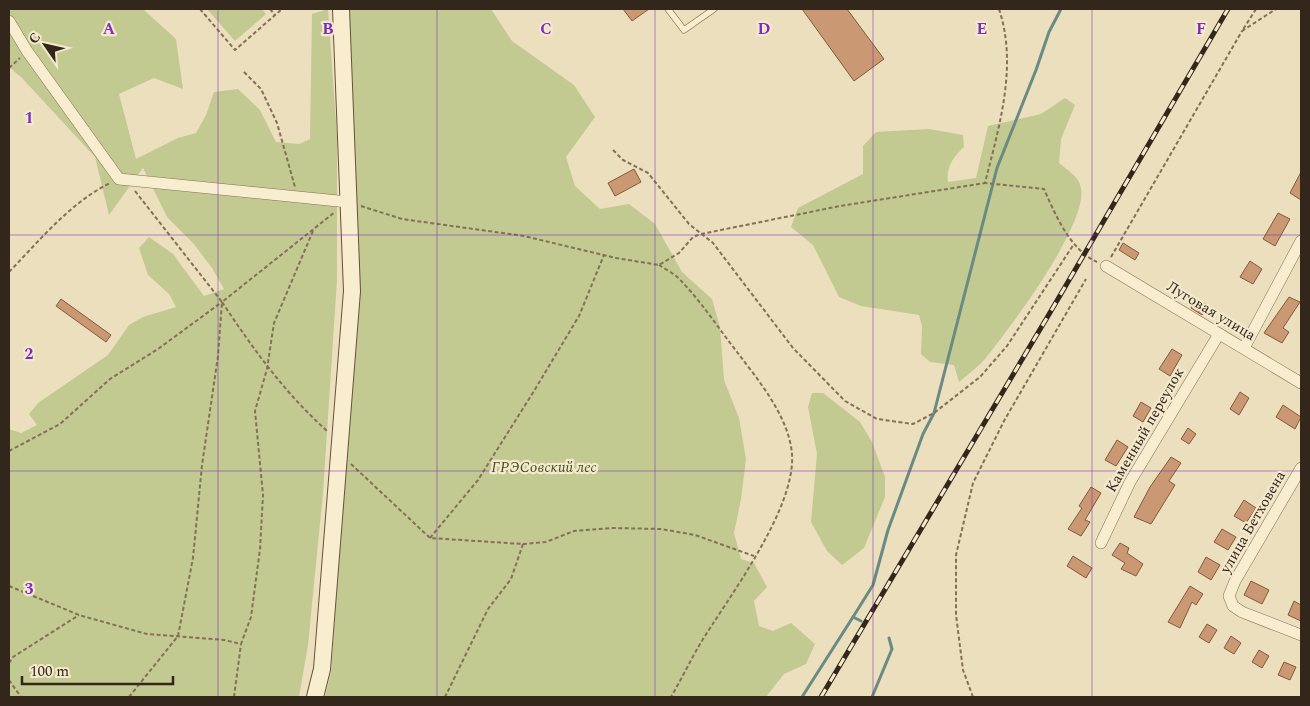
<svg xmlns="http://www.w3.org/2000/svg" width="1310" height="706" font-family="Spectral,serif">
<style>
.green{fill:#c2ca92}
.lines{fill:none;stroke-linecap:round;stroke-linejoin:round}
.stream{stroke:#698b83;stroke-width:3}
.building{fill:#ca9973;stroke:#825a3d}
.service-casing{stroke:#847057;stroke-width:7}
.minor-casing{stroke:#847057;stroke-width:12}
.secondary-casing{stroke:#65513a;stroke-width:18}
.path{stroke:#847057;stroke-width:2;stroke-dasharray:4 2.5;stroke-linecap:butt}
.service{stroke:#f8edcf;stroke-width:5.5}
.minor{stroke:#f8edcf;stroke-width:11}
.secondary{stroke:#f8edcf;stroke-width:16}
.rail-casing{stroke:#33271b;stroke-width:5}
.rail{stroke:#f4e9cc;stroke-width:3;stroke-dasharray:9;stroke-linecap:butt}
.grid{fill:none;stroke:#7b2cbf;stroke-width:1;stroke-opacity:0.55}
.labels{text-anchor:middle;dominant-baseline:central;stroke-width:4.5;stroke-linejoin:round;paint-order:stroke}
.street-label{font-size:15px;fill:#33271b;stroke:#f4e9cc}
.park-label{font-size:15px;font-style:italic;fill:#434f22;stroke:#f4e9cc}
.grid-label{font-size:16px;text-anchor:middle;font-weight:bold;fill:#7b2cbf;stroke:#f4e9cc;stroke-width:4.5;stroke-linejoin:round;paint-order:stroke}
</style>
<rect width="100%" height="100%" fill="#ecdfbd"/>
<!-- green -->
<g class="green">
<path d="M 9,9 L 143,9 L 176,39 L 183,89 L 154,78 L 119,94 L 136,159 L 178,138 L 196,133 L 206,115 L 214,92 L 238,89 L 260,110 L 276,142 L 299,144 L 310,139 L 312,14 L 328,9 L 337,137 L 337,280 L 323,493 L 308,645 L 299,697 L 9,697 L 9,429 L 21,433 L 37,425 L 29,414 L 38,403 L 108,355 L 129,325 L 143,317 L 176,307 L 169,294 L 148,275 L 139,248 L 149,237 L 173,254 L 204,296 L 224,289 L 212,268 L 193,243 L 167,217 L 143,168 L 109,215 L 95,157 L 22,78 L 9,67 Z"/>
<path d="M 207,9 L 262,9 L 266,14 L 235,41 Z"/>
<path d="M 346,9 L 491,9 L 512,41 L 574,85 L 595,117 L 566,157 L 575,186 L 600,209 L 629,204 L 655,224 L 682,272 L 712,299 L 720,327 L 724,380 L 739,418 L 746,459 L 741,499 L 734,533 L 741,559 L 754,563 L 767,587 L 754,601 L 759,626 L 773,631 L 791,623 L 815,644 L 806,664 L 784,674 L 766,697 L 325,697 L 331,672 L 356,314 L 358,244 Z"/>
<path d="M 1065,98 L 1075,105 L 1061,139 L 1059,163 C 1067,170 1079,176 1081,188 C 1088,225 1009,329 985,359 C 977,368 967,375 959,382 L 954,365 L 930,362 L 921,354 L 922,326 L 919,315 L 861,306 L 839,297 L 813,245 L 791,227 L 798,208 L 863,174 L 863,146 L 876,132 L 929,129 L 963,135 L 964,147 C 953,157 946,167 948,182 L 976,178 L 988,126 L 1041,114 Z"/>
<path d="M 812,393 L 823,393 L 860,422 L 872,442 L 885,477 L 885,497 L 864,548 L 842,565 L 827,551 L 811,522 L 817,454 L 808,407 Z"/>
</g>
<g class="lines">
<!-- stream -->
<g class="stream">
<path d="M 861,621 L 853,617 L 873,585 L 888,530 L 923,434 L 934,413 L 997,168 L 1036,70 L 1049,32 L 1061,9"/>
<path d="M 802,697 L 853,617"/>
<path d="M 872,697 L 892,649 L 889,638"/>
</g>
</g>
<!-- building -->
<g class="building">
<path d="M 623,9 L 649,9 L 632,21 Z"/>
<path d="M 802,9 L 847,9 L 884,59 L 854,81 Z"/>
<path d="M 634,169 L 641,182 L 615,196 L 608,183 Z"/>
<path d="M 1301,172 L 1301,200 L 1290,193 Z"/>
<path d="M 1278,213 L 1290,219 L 1275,246 L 1263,239 Z"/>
<path d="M 1123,243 L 1139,253 L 1135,260 L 1119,250 Z"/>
<path d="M 1250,261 L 1262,269 L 1253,284 L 1240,277 Z"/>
<path d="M 1289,297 L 1300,302 L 1283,328 L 1289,332 L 1282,343 L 1264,333 Z"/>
<path d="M 61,299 L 111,335 L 106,342 L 56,306 Z"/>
<path d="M 1196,299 L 1208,305 L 1202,315 L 1191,308 Z"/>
<path d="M 1172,349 L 1182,355 L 1170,376 L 1159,369 Z"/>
<path d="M 1240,392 L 1249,398 L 1239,415 L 1230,409 Z"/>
<path d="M 1141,402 L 1151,408 L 1143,422 L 1133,416 Z"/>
<path d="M 1283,405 L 1301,417 L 1295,429 L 1276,417 Z"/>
<path d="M 1188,428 L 1196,434 L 1189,444 L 1181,439 Z"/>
<path d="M 1117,440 L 1128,447 L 1116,466 L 1105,460 Z"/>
<path d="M 1171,457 L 1181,463 L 1169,481 L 1175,485 L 1151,524 L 1134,517 L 1150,487 Z"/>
<path d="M 1091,487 L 1101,493 L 1085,520 L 1090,522 L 1081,536 L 1068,529 L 1082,508 L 1079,506 Z"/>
<path d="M 1244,500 L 1256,508 L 1246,523 L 1234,516 Z"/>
<path d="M 1222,529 L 1236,537 L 1228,550 L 1214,542 Z"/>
<path d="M 1120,543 L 1129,548 L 1127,553 L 1143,564 L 1136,576 L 1121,569 L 1125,563 L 1112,555 Z"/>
<path d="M 1073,556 L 1092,568 L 1086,578 L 1067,566 Z"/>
<path d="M 1206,557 L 1220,565 L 1211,580 L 1198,572 Z"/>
<path d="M 1251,581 L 1269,590 L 1262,604 L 1244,595 Z"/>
<path d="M 1190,586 L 1203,594 L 1196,605 L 1192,602 L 1180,628 L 1168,622 Z"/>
<path d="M 1294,601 L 1301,605 L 1301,621 L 1288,615 Z"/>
<path d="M 1207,624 L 1217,630 L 1209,643 L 1199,637 Z"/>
<path d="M 1231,636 L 1241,643 L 1234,654 L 1224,648 Z"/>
<path d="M 1259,650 L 1269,656 L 1262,668 L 1252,662 Z"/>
<path d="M 1284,662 L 1296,667 L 1290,680 L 1278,675 Z"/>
</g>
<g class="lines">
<!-- service casing -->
<g class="service-casing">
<path id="service" d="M 668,9 L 684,30 L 714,9"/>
</g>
<!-- minor casing -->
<g class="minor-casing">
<g id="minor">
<path d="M 9,21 L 27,51 L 119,179 L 348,202"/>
<path d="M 1106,266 L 1301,383"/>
<path d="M 1244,348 L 1301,241"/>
<path d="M 1301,468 L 1235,581 L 1229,596 L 1233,606 L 1242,612 L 1301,635"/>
<path d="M 1101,543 L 1130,482 L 1219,334"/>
</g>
</g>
<!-- secondary casing -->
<g class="secondary-casing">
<path id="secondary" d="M 315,697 L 322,669 L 352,291 L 341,9"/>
</g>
<!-- path -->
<g class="path">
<path d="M 200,9 L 235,50 L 282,9"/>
<path d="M 270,9 L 275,15"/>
<path d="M 999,9 C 1018,66 999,127 985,183 L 1044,189 C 1055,214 1070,250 1097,262"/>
<path d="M 1256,9 L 1242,31 L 1276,9"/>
<path d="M 9,68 L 20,58"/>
<path d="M 244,72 L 261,89 L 277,123 L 295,187"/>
<path d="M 613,150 L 623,160 L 648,173 L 689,224 L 713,243 L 793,348 L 845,401 L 877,419 L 913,424 L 934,413 L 980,377 L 1007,346 L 1074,244"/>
<path d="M 135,191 L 222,302 L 335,212"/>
<path d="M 361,206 L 402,219 L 524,236 L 616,258 L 659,265 L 679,253 L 693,237 L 701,234 L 840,206 L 985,183"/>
<path d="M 1111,257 L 1242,31"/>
<path d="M 659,265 C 667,270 677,275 683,283 C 703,304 719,329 737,352 C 759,381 789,417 792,454 C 796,509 728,598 700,644 C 690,661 681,680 671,697"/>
<path d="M 9,272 C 40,240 70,203 110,183"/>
<path d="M 222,302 C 254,350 284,392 327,431"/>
<path d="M 9,451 L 60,424 L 110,379 L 158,349 L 222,302"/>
<path d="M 351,464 L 430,538 L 523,544 L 511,579 L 488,609 L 445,697"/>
<path d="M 430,538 L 478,480 L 534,391 L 579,316 L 604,255"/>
<path d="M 523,544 L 546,542 L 574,531 L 611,528 L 661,529 L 695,535 L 754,556"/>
<path d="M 9,586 L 79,615 L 147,634 L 224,640 L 241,644 L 251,617 L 260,549 L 263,495 L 255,411 L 267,369 L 274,323 L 313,231"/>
<path d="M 9,663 L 13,657 L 79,615"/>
<path d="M 9,680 L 21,697"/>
<path d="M 129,697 L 178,636 L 193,558 L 202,465 L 218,356 L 222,302"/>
<path d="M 234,697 L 241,644"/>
<path d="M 973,697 L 963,670 L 956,615 L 956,555 L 973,483 L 1004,421 L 1086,279"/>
</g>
<!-- service -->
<use href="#service" class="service"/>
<!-- minor -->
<use href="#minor" class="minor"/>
<!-- secondary -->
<use href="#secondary" class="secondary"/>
<!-- rail casing -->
<g class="rail-casing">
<path id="rail" d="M 821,697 L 1048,316 L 1228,9"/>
</g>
<!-- rail -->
<use href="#rail" class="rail"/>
</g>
<!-- grid -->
<path class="grid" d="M 218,9 L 218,697M 437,9 L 437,697M 655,9 L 655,697M 873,9 L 873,697M 1092,9 L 1092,697M 9,235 L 1301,235M 9,471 L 1301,471"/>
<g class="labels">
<!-- street labels -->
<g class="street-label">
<text transform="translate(1211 311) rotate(31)">Луговая улица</text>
<text transform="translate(1145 430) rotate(-60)">Каменный переулок</text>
<text transform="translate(1253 522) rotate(-60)">улица Бетховена</text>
</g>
<!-- park labels -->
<g class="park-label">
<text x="544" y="467">ГРЭСовский лес</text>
</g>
</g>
<g class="grid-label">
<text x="109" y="34">A</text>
<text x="328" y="34">B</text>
<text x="546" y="34">C</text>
<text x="764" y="34">D</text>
<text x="982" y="34">E</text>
<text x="1201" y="34">F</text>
<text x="29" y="123">1</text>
<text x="29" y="359">2</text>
<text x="29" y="594">3</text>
</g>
<!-- border -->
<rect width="1310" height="706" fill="none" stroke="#33271b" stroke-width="20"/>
<!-- north arrow -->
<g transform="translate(45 45) rotate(304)" stroke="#f4e9cc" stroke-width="4" paint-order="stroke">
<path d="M0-4L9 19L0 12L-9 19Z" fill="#33271b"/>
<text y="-8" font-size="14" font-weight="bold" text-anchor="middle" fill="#33271b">С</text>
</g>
<!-- scale -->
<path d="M22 676v8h151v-8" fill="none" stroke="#33271b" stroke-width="2.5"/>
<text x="30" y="676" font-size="15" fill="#33271b" stroke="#f4e9cc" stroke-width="4" paint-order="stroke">100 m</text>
</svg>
